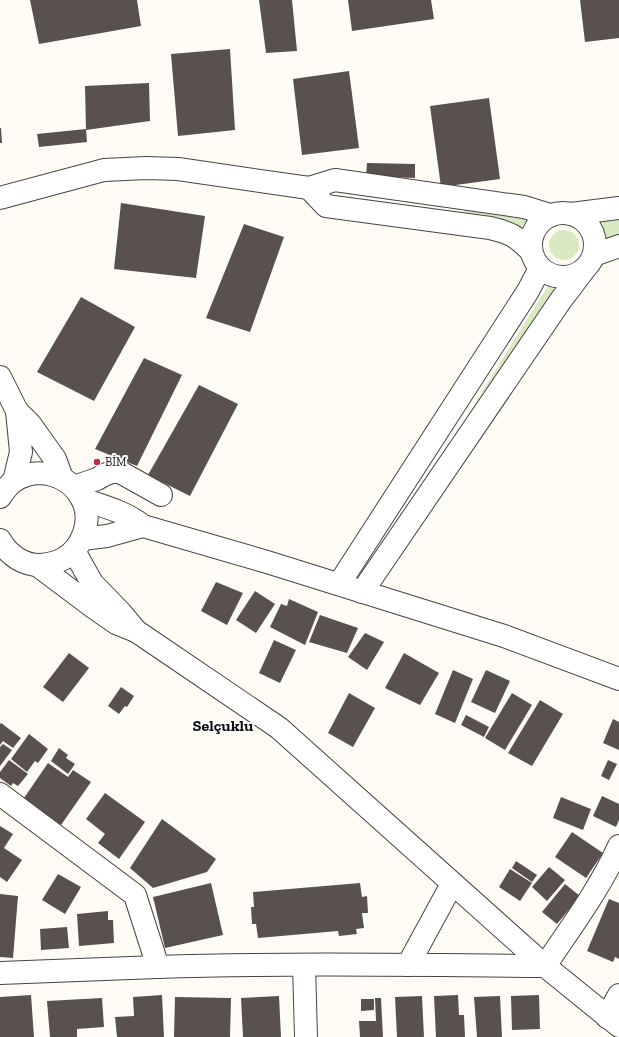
<svg xmlns="http://www.w3.org/2000/svg" width="619" height="1037" font-family="'Zilla Slab',serif">
<style>
.green{fill:#d8e8c0}
.building{fill:#59514e}
.lines{fill:none;stroke-linecap:round;stroke-linejoin:round}
.minor-casing{stroke:#444;stroke-width:24}
.minor{stroke:#fff;stroke-width:22}
.poi-dot{fill:#b93142;stroke:#fff;stroke-width:1.5}
.labels{text-anchor:middle;dominant-baseline:central;stroke-width:4;stroke-linejoin:round;paint-order:stroke}
.poi-label{font-size:12px;fill:#111;stroke:#fff;text-anchor:start}
.district-label{font-size:16px;font-weight:bold;fill:#111;stroke:#fff}
</style>
<rect width="100%" height="100%" fill="#fefcf5"/>
<!-- green -->
<g class="green">
<path d="M 466,207 L 530,217 L 521,227 L 492,218 L 464,212 Z"/>
<path d="M 619,217 L 619,236 L 607,240 L 600,219 Z"/>
<circle cx="564" cy="245" r="15"/>
<path d="M 548,286 L 559,291 L 475,403 Z"/>
</g>
<!-- building -->
<g class="building">
<path d="M 30,0 L 137,0 L 141,26 L 39,44 Z"/>
<path d="M 259,0 L 292,0 L 297,51 L 266,53 Z"/>
<path d="M 348,0 L 431,0 L 434,19 L 352,31 Z"/>
<path d="M 580,0 L 619,0 L 619,38 L 585,42 Z"/>
<path d="M 230,49 L 235,130 L 178,136 L 171,54 Z"/>
<path d="M 349,71 L 359,148 L 302,155 L 293,79 Z"/>
<path d="M 149,83 L 150,121 L 86,130 L 85,86 Z"/>
<path d="M 489,98 L 500,179 L 441,187 L 430,106 Z"/>
<path d="M 0,128 L 1,128 L 2,143 L 0,143 Z"/>
<path d="M 86,129 L 87,142 L 39,147 L 37,134 Z"/>
<path d="M 367,163 L 415,164 L 415,178 L 366,176 Z"/>
<path d="M 121,203 L 205,216 L 196,278 L 114,269 Z"/>
<path d="M 244,224 L 284,237 L 250,332 L 206,318 Z"/>
<path d="M 81,297 L 135,327 L 94,401 L 37,372 Z"/>
<path d="M 144,358 L 182,375 L 137,466 L 95,449 Z"/>
<path d="M 199,385 L 238,404 L 190,496 L 148,475 Z"/>
<path d="M 216,582 L 243,593 L 227,625 L 201,611 Z"/>
<path d="M 255,591 L 275,604 L 256,633 L 236,620 Z"/>
<path d="M 289,599 L 318,612 L 305,645 L 270,627 L 281,604 L 287,606 Z"/>
<path d="M 320,615 L 358,628 L 347,653 L 309,642 Z"/>
<path d="M 365,633 L 384,642 L 367,670 L 348,657 Z"/>
<path d="M 274,640 L 296,650 L 280,683 L 259,673 Z"/>
<path d="M 69,653 L 89,668 L 63,702 L 43,687 Z"/>
<path d="M 404,653 L 439,673 L 420,705 L 385,688 Z"/>
<path d="M 453,670 L 473,679 L 455,723 L 435,714 Z"/>
<path d="M 486,670 L 510,681 L 495,713 L 471,702 Z"/>
<path d="M 121,687 L 134,696 L 127,707 L 125,706 L 119,714 L 108,706 Z"/>
<path d="M 349,693 L 375,708 L 353,747 L 328,733 Z"/>
<path d="M 512,693 L 532,705 L 505,750 L 485,738 Z"/>
<path d="M 540,700 L 563,714 L 532,766 L 508,753 Z"/>
<path d="M 466,715 L 489,727 L 484,737 L 461,725 Z"/>
<path d="M 613,719 L 619,722 L 619,750 L 603,743 Z"/>
<path d="M 1,723 L 21,738 L 13,748 L 3,741 L 0,745 L 0,724 Z"/>
<path d="M 29,734 L 48,749 L 38,763 L 35,761 L 27,772 L 11,759 Z"/>
<path d="M 3,744 L 12,750 L 0,766 L 0,747 Z"/>
<path d="M 59,748 L 68,755 L 66,758 L 75,764 L 68,774 L 51,761 Z"/>
<path d="M 9,760 L 28,774 L 18,786 L 13,783 L 11,786 L 0,778 L 0,772 Z"/>
<path d="M 608,760 L 617,764 L 609,780 L 601,776 Z"/>
<path d="M 48,763 L 68,777 L 73,770 L 91,782 L 61,825 L 24,798 Z"/>
<path d="M 105,793 L 145,822 L 119,859 L 98,843 L 105,834 L 86,819 Z"/>
<path d="M 602,796 L 619,804 L 619,820 L 616,827 L 593,816 Z"/>
<path d="M 561,797 L 591,809 L 583,830 L 553,818 Z"/>
<path d="M 162,819 L 216,859 L 207,872 L 153,888 L 130,868 Z"/>
<path d="M 0,826 L 13,834 L 4,848 L 22,860 L 7,882 L 0,877 Z"/>
<path d="M 572,832 L 603,853 L 586,878 L 555,857 Z"/>
<path d="M 516,861 L 537,875 L 532,882 L 512,868 Z"/>
<path d="M 549,867 L 565,880 L 547,901 L 532,887 Z"/>
<path d="M 510,869 L 532,883 L 520,901 L 499,887 Z"/>
<path d="M 58,874 L 81,887 L 65,914 L 42,900 Z"/>
<path d="M 211,883 L 223,935 L 165,948 L 153,897 Z"/>
<path d="M 360,883 L 362,897 L 367,896 L 368,913 L 362,913 L 364,928 L 356,929 L 357,934 L 339,936 L 338,931 L 258,938 L 256,924 L 252,924 L 251,907 L 254,907 L 253,892 Z"/>
<path d="M 565,884 L 580,896 L 557,924 L 542,912 Z"/>
<path d="M 0,894 L 18,896 L 13,958 L 0,957 Z"/>
<path d="M 609,899 L 619,903 L 619,959 L 615,957 L 613,962 L 587,951 Z"/>
<path d="M 108,911 L 108,920 L 113,920 L 114,943 L 79,946 L 77,914 Z"/>
<path d="M 67,927 L 69,948 L 41,950 L 40,929 Z"/>
<path d="M 31,995 L 34,1037 L 0,1037 L 0,997 Z"/>
<path d="M 162,995 L 164,1037 L 117,1037 L 115,1017 L 134,1016 L 133,997 Z"/>
<path d="M 458,995 L 459,1015 L 464,1015 L 465,1037 L 436,1037 L 434,996 Z"/>
<path d="M 539,995 L 540,1029 L 512,1030 L 511,996 Z"/>
<path d="M 279,996 L 281,1037 L 243,1037 L 241,998 Z"/>
<path d="M 422,996 L 424,1037 L 397,1037 L 395,997 Z"/>
<path d="M 500,996 L 502,1037 L 477,1037 L 474,997 Z"/>
<path d="M 175,997 L 231,998 L 230,1037 L 174,1037 Z"/>
<path d="M 102,998 L 104,1027 L 77,1029 L 77,1037 L 50,1037 L 47,1001 Z"/>
<path d="M 375,998 L 381,998 L 383,1037 L 360,1037 L 359,1021 L 376,1021 Z"/>
<path d="M 361,999 L 374,999 L 374,1010 L 361,1011 Z"/>
</g>
<g class="lines">
<!-- minor casing -->
<g class="minor-casing">
<g id="minor">
<path d="M 0,198 L 104,170 L 146,168 L 178,169 L 309,188"/>
<circle cx="563" cy="245" r="32"/>
<path d="M 571,214 L 619,208"/>
<path d="M 531,251 C 516,236 511,233 490,228 L 326,206 L 309,188 L 335,180 L 524,207 L 550,215"/>
<path d="M 594,255 L 619,246"/>
<path d="M 0,377 L 17,411"/>
<path d="M 14,481 L 21,452 L 17,411 L 30,424 L 55,459 L 62,478"/>
<path d="M 74,487 L 97,479 L 104,475 L 112,472 L 120,472 L 161,495"/>
<path d="M 0,497 C 4,491 8,485 14,481 C 38,466 69,474 82,499 C 93,520 83,548 63,559 C 56,563 49,564 42,565 C 24,566 8,555 0,540"/>
<path d="M 143,526 L 267,562 L 504,636 L 619,679"/>
<path d="M 82,539 L 107,536 L 143,526 C 126,512 103,506 82,499"/>
<path d="M 37,565 L 93,607 L 116,623 L 136,631 L 121,613 L 92,583 L 74,551"/>
<path d="M 339,584 L 528,291 L 540,268"/>
<path d="M 362,592 L 561,300 L 583,271"/>
<path d="M 136,631 L 279,728 L 545,966 L 619,1026"/>
<path d="M 0,794 L 135,895 L 158,967"/>
<path d="M 304,965 L 306,1037"/>
<path d="M 408,965 L 452,884"/>
<path d="M 0,973 C 52,971 105,969 157,967 C 286,963 416,965 545,966 C 571,927 599,890 619,846"/>
<path d="M 607,1017 L 619,995"/>
</g>
</g>
<!-- minor -->
<use href="#minor" class="minor"/>
</g>
<!-- markers -->
<circle class="poi-dot" cx="97" cy="462" r="4"/>
<g class="labels">
<!-- poi labels -->
<g class="poi-label">
<text x="105" y="462">BİM</text>
</g>
<!-- district labels -->
<g class="district-label">
<text x="223" y="725">Selçuklu</text>
</g>
</g>
</svg>
